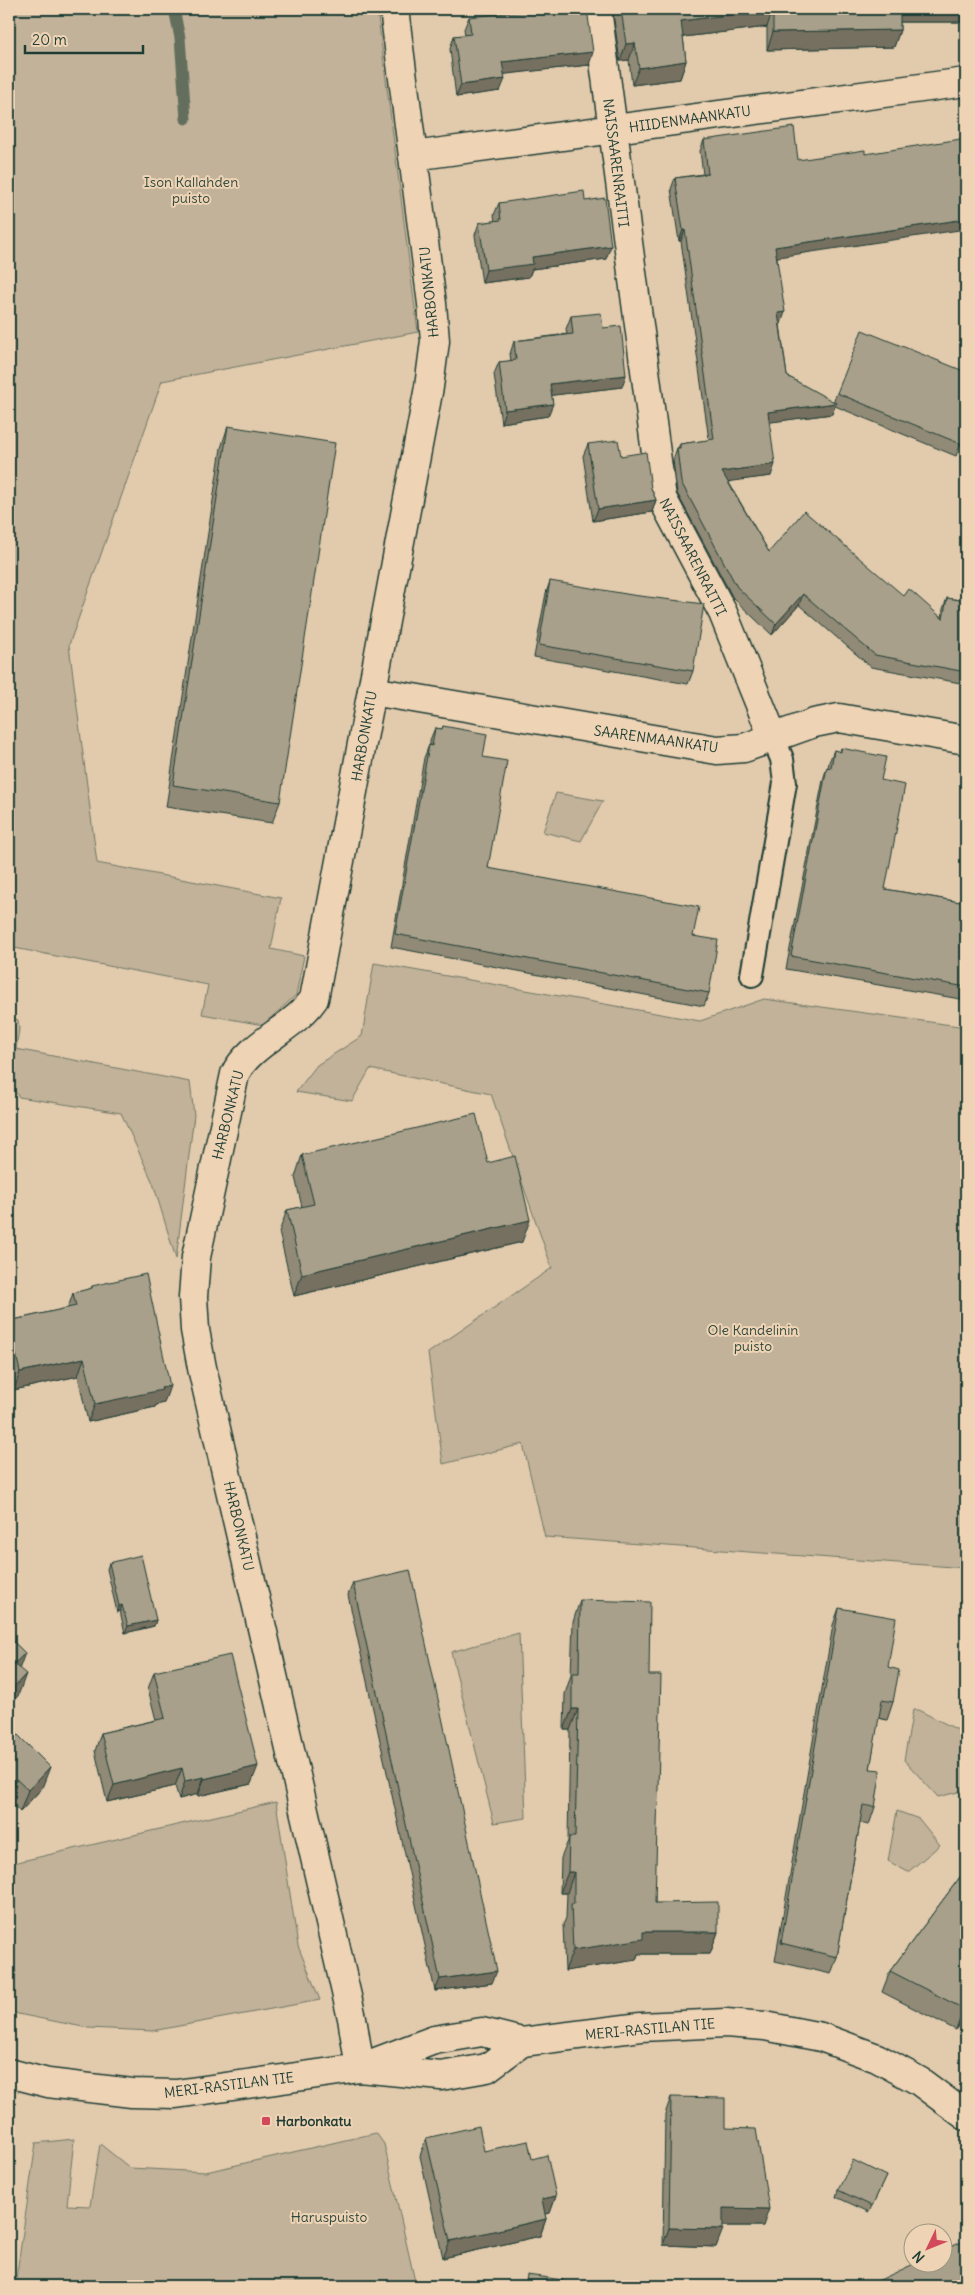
<svg xmlns="http://www.w3.org/2000/svg" width="975" height="2295" font-family="Delius,sans-serif">
<style>
.green{fill:#c1b299;stroke:#707866}
.lines{fill:none;stroke-linecap:round;stroke-linejoin:round}
.stream{stroke:#636e5d;stroke-width:11}
.pedestrian-casing{stroke:#1f3d34;stroke-width:26}
.minor-casing{stroke:#1f3d34;stroke-width:31}
.tertiary-casing{stroke:#1f3d34;stroke-width:31}
.pedestrian{stroke:#eed3b5;stroke-width:22}
.minor{stroke:#eed3b5;stroke-width:28}
.tertiary{stroke:#eed3b5;stroke-width:28}
.wall{fill:#908a77;stroke:#1f3d34}
.shaded-wall{fill:#767061;stroke:#1f3d34}
.building{fill:#a8a08a;stroke:#1f3d34}
.poi-dot{fill:#d1495b;stroke:#eed3b5;stroke-width:2}
.labels{text-anchor:middle;dominant-baseline:central;stroke-width:4;stroke-linejoin:round;paint-order:stroke}
.street-label{font-size:14px;fill:#1f3d34;stroke:#eed3b5}
.park-label{font-size:14px;fill:#2f493e;stroke:#eed3b5}
.poi-label{font-size:14px;font-weight:bold;fill:#1f3d34;stroke:#eed3b5;text-anchor:start}
</style>
<rect width="100%" height="100%" fill="#e2caad"/>
<filter id="ink" filterUnits="userSpaceOnUse"><feTurbulence type="fractalNoise" baseFrequency=".02" numOctaves="2"/><feDisplacementMap in="SourceGraphic" scale="10" xChannelSelector="R" yChannelSelector="G"/><feConvolveMatrix kernelMatrix="1 2 1 2 8 2 1 2 1" color-interpolation-filters="sRGB"/></filter>
<g filter="url(#ink)">
<!-- green -->
<g class="green">
<path d="M 9,9 L 377,9 L 418,332 L 162,381 L 69,645 L 97,863 L 281,898 L 271,949 L 304,956 L 296,995 L 263,1025 L 202,1014 L 208,985 L 9,947 Z"/>
<path d="M 556,793 L 603,801 L 581,841 L 543,832 Z"/>
<path d="M 374,963 L 700,1021 L 764,999 L 966,1027 L 966,1568 L 545,1537 L 523,1444 L 443,1464 L 428,1353 L 552,1268 L 491,1094 L 370,1069 L 352,1101 L 296,1092 L 317,1065 L 362,1036 Z"/>
<path d="M 9,1017 L 18,1020 L 19,1029 L 16,1049 L 190,1082 L 194,1115 L 176,1259 L 153,1183 L 121,1113 L 19,1097 L 9,1084 Z"/>
<path d="M 519,1633 L 526,1818 L 494,1823 L 451,1652 Z"/>
<path d="M 913,1710 L 918,1710 L 964,1733 L 966,1738 L 966,1790 L 938,1797 L 904,1760 Z"/>
<path d="M 276,1802 L 298,1946 L 320,2000 L 152,2031 L 88,2028 L 18,2014 L 9,2009 L 9,1864 Z"/>
<path d="M 897,1811 L 919,1819 L 940,1845 L 908,1872 L 888,1861 Z"/>
<path d="M 376,2133 L 384,2144 L 416,2286 L 15,2286 L 36,2143 L 74,2139 L 67,2205 L 90,2206 L 100,2144 L 130,2168 L 206,2172 Z"/>
</g>
<g class="lines">
<!-- stream -->
<path class="stream" d="M 174,9 L 180,38 L 186,119"/>
<!-- pedestrian casing -->
<g class="pedestrian-casing">
<path id="pedestrian" d="M 752,975 L 785,783 L 782,759 L 773,737"/>
</g>
<!-- minor casing -->
<g class="minor-casing">
<g id="minor">
<path d="M 597,9 L 662,498 L 723,613 L 773,737"/>
<path d="M 413,156 L 966,82"/>
<path d="M 372,691 L 717,750 L 744,748 L 814,723 L 839,718 L 966,740"/>
<path d="M 360,2068 L 352,2018 L 202,1368 L 195,1330 L 193,1297 L 196,1257 L 235,1074 C 249,1044 294,1028 314,999 L 429,387 L 435,341 L 432,304 L 394,9"/>
</g>
</g>
<!-- tertiary casing -->
<g class="tertiary-casing">
<g id="tertiary">
<path d="M 360,2068 L 434,2040 L 482,2032 L 522,2042 L 641,2027 L 726,2023 L 765,2026 L 821,2037 L 877,2058 L 919,2081 L 966,2116"/>
<path d="M 9,2073 L 48,2083 L 132,2093 L 176,2094 L 360,2068 L 441,2076 L 487,2068 L 522,2042"/>
</g>
</g>
<!-- pedestrian -->
<use href="#pedestrian" class="pedestrian"/>
<!-- minor -->
<use href="#minor" class="minor"/>
<!-- tertiary -->
<use href="#tertiary" class="tertiary"/>
</g>
<!-- wall -->
<g class="wall">
<path d="M 615,9 L 966,9 L 966,22 L 900,22 L 900,30 L 894,47 L 767,50 L 767,27 L 683,37 L 686,61 L 680,79 L 632,85 L 629,60 L 620,61 L 613,13 Z"/>
<path d="M 469,17 L 589,65 L 504,74 L 500,91 L 456,97 L 450,49 L 454,36 L 465,35 L 464,29 Z"/>
<path d="M 704,140 L 777,257 L 781,324 L 780,324 L 787,376 L 833,402 L 837,393 L 966,372 L 966,431 L 956,456 L 835,406 L 832,414 L 769,422 L 771,476 L 728,481 L 769,552 L 904,596 L 942,617 L 943,609 L 947,598 L 966,601 L 966,684 L 871,667 L 799,605 L 772,635 L 733,598 L 677,493 L 673,460 L 677,448 L 678,448 L 680,444 L 709,440 L 681,241 L 679,241 L 671,189 L 675,178 L 703,174 L 700,151 Z"/>
<path d="M 585,201 L 606,259 L 532,269 L 529,277 L 482,283 L 475,235 L 479,223 L 495,221 L 494,215 L 499,203 Z"/>
<path d="M 571,316 L 603,328 L 622,387 L 552,395 L 548,416 L 501,423 L 494,374 L 499,362 L 511,361 L 510,354 L 514,341 L 567,334 L 566,329 Z"/>
<path d="M 228,426 L 280,802 L 272,823 L 166,807 L 221,448 Z"/>
<path d="M 588,444 L 621,456 L 651,488 L 656,500 L 652,512 L 593,521 L 583,456 Z"/>
<path d="M 550,581 L 693,671 L 688,684 L 534,657 L 546,593 Z"/>
<path d="M 443,726 L 483,757 L 488,868 L 693,936 L 709,993 L 704,1006 L 391,947 L 424,758 L 429,745 L 430,745 L 430,740 L 435,728 L 442,729 Z"/>
<path d="M 841,748 L 881,780 L 885,889 L 966,903 L 966,1000 L 786,969 L 823,780 L 827,767 L 828,768 L 829,762 L 834,750 L 840,752 Z"/>
<path d="M 302,1155 L 488,1163 L 522,1242 L 294,1296 L 279,1232 L 287,1210 L 302,1207 L 295,1177 Z"/>
<path d="M 92,1286 L 164,1403 L 156,1405 L 155,1407 L 88,1422 L 78,1376 L 14,1390 L 9,1372 L 9,1321 L 68,1308 L 73,1293 L 91,1289 Z"/>
<path d="M 109,1563 L 156,1620 L 154,1626 L 125,1633 L 120,1611 L 117,1612 L 107,1569 Z"/>
<path d="M 353,1583 L 492,1983 L 435,1991 L 348,1595 Z"/>
<path d="M 580,1600 L 649,1675 L 655,1903 L 718,1932 L 710,1954 L 638,1954 L 636,1960 L 565,1971 L 563,1925 L 566,1918 L 567,1893 L 560,1893 L 561,1858 L 568,1841 L 570,1730 L 564,1730 L 565,1694 L 571,1675 L 573,1622 Z"/>
<path d="M 839,1608 L 888,1667 L 893,1702 L 887,1720 L 878,1718 L 870,1769 L 875,1807 L 869,1825 L 860,1823 L 837,1957 L 831,1974 L 775,1961 L 833,1625 Z"/>
<path d="M 154,1672 L 251,1784 L 198,1796 L 198,1794 L 179,1799 L 175,1786 L 107,1802 L 95,1751 L 101,1733 L 156,1720 L 148,1689 Z"/>
<path d="M 9,1726 L 42,1788 L 20,1812 L 9,1800 Z"/>
<path d="M 966,1869 L 966,2017 L 956,2030 L 882,1992 L 890,1971 Z"/>
<path d="M 671,2097 L 725,2128 L 763,2226 L 723,2226 L 716,2247 L 663,2245 L 665,2114 Z"/>
<path d="M 426,2138 L 484,2151 L 532,2159 L 556,2196 L 550,2213 L 545,2214 L 546,2219 L 540,2236 L 443,2258 L 420,2156 Z"/>
<path d="M 886,2176 L 869,2212 L 836,2197 L 838,2190 Z"/>
</g>
<!-- shaded-wall -->
<g class="shaded-wall">
<path d="M 773,9 L 767,27 L 675,38 L 681,21 Z"/>
<path d="M 898,9 L 966,9 L 966,22 L 893,22 Z"/>
<path d="M 900,30 L 894,47 L 767,50 L 773,32 Z"/>
<path d="M 635,43 L 629,60 L 620,61 L 626,44 Z"/>
<path d="M 593,52 L 589,65 L 498,75 L 502,62 Z"/>
<path d="M 686,61 L 680,79 L 632,85 L 639,68 Z"/>
<path d="M 505,79 L 500,91 L 456,97 L 461,85 Z"/>
<path d="M 966,219 L 966,229 L 771,258 L 775,247 Z"/>
<path d="M 683,230 L 685,230 L 681,241 L 679,241 Z"/>
<path d="M 611,246 L 606,259 L 532,269 L 529,277 L 482,283 L 486,270 L 532,257 Z"/>
<path d="M 785,312 L 781,324 L 774,324 L 778,313 Z"/>
<path d="M 626,375 L 622,387 L 546,396 L 550,384 Z"/>
<path d="M 836,403 L 832,414 L 764,423 L 768,412 Z"/>
<path d="M 553,404 L 548,416 L 501,423 L 505,410 Z"/>
<path d="M 775,464 L 771,476 L 718,483 L 722,472 Z"/>
<path d="M 656,500 L 652,512 L 593,521 L 598,509 Z"/>
<path d="M 803,594 L 799,605 L 772,635 L 776,624 Z"/>
<path d="M 530,1220 L 522,1242 L 294,1296 L 302,1274 Z"/>
<path d="M 16,1354 L 9,1372 L 9,1356 Z"/>
<path d="M 84,1358 L 78,1376 L 14,1390 L 20,1372 Z"/>
<path d="M 170,1386 L 164,1403 L 156,1405 L 155,1407 L 88,1422 L 95,1404 Z"/>
<path d="M 122,1605 L 120,1611 L 117,1612 L 119,1606 Z"/>
<path d="M 156,1620 L 154,1626 L 125,1633 L 128,1626 Z"/>
<path d="M 25,1653 L 17,1675 L 14,1664 Z"/>
<path d="M 26,1674 L 18,1696 L 9,1705 L 9,1692 Z"/>
<path d="M 572,1709 L 578,1709 L 570,1730 L 564,1730 Z"/>
<path d="M 258,1766 L 251,1784 L 198,1796 L 204,1779 Z"/>
<path d="M 50,1767 L 42,1788 L 20,1812 L 28,1790 Z"/>
<path d="M 182,1768 L 175,1786 L 107,1802 L 114,1785 Z"/>
<path d="M 204,1777 L 198,1794 L 179,1799 L 185,1781 Z"/>
<path d="M 16,1779 L 9,1800 L 9,1786 Z"/>
<path d="M 568,1872 L 574,1872 L 567,1893 L 560,1893 Z"/>
<path d="M 643,1932 L 718,1932 L 710,1954 L 638,1954 L 636,1960 L 565,1971 L 573,1950 Z"/>
<path d="M 497,1971 L 492,1983 L 435,1991 L 440,1979 Z"/>
<path d="M 966,2006 L 966,2017 L 956,2030 L 964,2009 Z"/>
<path d="M 556,2196 L 550,2213 L 536,2216 L 542,2199 Z"/>
<path d="M 723,2208 L 769,2209 L 763,2226 L 717,2226 Z"/>
<path d="M 546,2219 L 540,2236 L 443,2258 L 450,2241 Z"/>
<path d="M 669,2228 L 723,2229 L 716,2247 L 663,2245 Z"/>
</g>
<!-- building -->
<g class="building">
<path d="M 543,9 L 587,9 L 593,52 L 502,62 L 505,79 L 461,85 L 454,36 L 471,34 L 469,17 Z"/>
<path d="M 621,9 L 900,9 L 900,30 L 773,32 L 773,9 L 681,21 L 686,61 L 639,68 L 635,43 L 626,44 Z"/>
<path d="M 794,127 L 798,160 L 865,150 L 865,154 L 961,139 L 966,172 L 966,219 L 775,247 L 785,312 L 778,313 L 787,376 L 836,403 L 768,412 L 775,464 L 722,472 L 769,552 L 804,511 L 904,596 L 909,589 L 943,619 L 947,598 L 966,601 L 966,672 L 875,655 L 803,594 L 776,624 L 737,587 L 681,482 L 677,448 L 680,448 L 680,444 L 714,439 L 685,230 L 683,230 L 675,178 L 708,174 L 704,140 Z"/>
<path d="M 584,191 L 585,201 L 605,198 L 611,246 L 532,257 L 533,264 L 486,270 L 479,223 L 501,220 L 499,203 Z"/>
<path d="M 601,313 L 603,328 L 621,326 L 626,375 L 550,384 L 553,404 L 505,410 L 499,362 L 516,360 L 514,341 L 573,334 L 571,316 Z"/>
<path d="M 862,330 L 966,372 L 966,430 L 961,444 L 837,393 Z"/>
<path d="M 228,426 L 335,443 L 280,802 L 173,785 Z"/>
<path d="M 618,440 L 621,456 L 646,452 L 651,488 L 656,500 L 598,509 L 588,444 Z"/>
<path d="M 550,581 L 632,595 L 704,604 L 693,671 L 539,645 Z"/>
<path d="M 443,726 L 487,734 L 483,757 L 507,761 L 488,868 L 699,907 L 693,936 L 718,940 L 709,993 L 395,934 L 429,745 L 432,746 L 435,728 L 442,729 Z"/>
<path d="M 841,748 L 886,757 L 881,780 L 905,785 L 885,889 L 966,903 L 966,987 L 791,956 L 827,767 L 831,768 L 834,750 L 841,752 Z"/>
<path d="M 476,1114 L 488,1163 L 515,1156 L 530,1220 L 302,1274 L 287,1210 L 314,1204 L 302,1155 Z"/>
<path d="M 146,1274 L 170,1386 L 161,1388 L 162,1390 L 95,1404 L 84,1358 L 20,1372 L 16,1354 L 9,1356 L 9,1321 L 76,1306 L 73,1293 L 92,1288 L 92,1286 Z"/>
<path d="M 141,1555 L 156,1620 L 128,1626 L 122,1605 L 119,1606 L 109,1563 Z"/>
<path d="M 410,1570 L 497,1971 L 440,1979 L 353,1583 Z"/>
<path d="M 580,1600 L 650,1602 L 649,1675 L 661,1675 L 655,1903 L 718,1902 L 718,1932 L 643,1932 L 643,1939 L 573,1950 L 571,1904 L 574,1904 L 574,1872 L 568,1872 L 569,1837 L 575,1837 L 578,1709 L 572,1709 L 572,1673 L 579,1673 Z"/>
<path d="M 839,1608 L 896,1618 L 888,1667 L 899,1670 L 893,1702 L 882,1700 L 870,1769 L 881,1770 L 875,1807 L 863,1805 L 837,1957 L 781,1943 Z"/>
<path d="M 9,1637 L 25,1653 L 14,1664 L 26,1674 L 9,1692 Z"/>
<path d="M 230,1655 L 258,1766 L 204,1779 L 204,1777 L 185,1781 L 182,1768 L 114,1785 L 101,1733 L 165,1718 L 154,1672 Z"/>
<path d="M 9,1726 L 50,1767 L 28,1790 L 16,1779 L 9,1786 Z"/>
<path d="M 966,1869 L 966,2006 L 964,2009 L 890,1971 Z"/>
<path d="M 671,2097 L 725,2098 L 725,2128 L 756,2129 L 769,2209 L 723,2208 L 723,2229 L 669,2228 Z"/>
<path d="M 479,2126 L 484,2151 L 528,2141 L 532,2159 L 547,2155 L 556,2196 L 542,2199 L 546,2219 L 450,2241 L 426,2138 Z"/>
<path d="M 853,2160 L 886,2176 L 872,2206 L 838,2190 Z"/>
<path d="M 966,2240 L 966,2286 L 867,2286 L 918,2262 L 942,2262 L 942,2251 Z"/>
<path d="M 527,2275 L 563,2280 L 562,2286 L 525,2286 Z"/>
</g>
</g>
<!-- markers -->
<rect class="poi-dot" x="261" y="2116" width="10" height="10" rx="2.5"/>
<g class="labels">
<!-- street labels -->
<g class="street-label">
<text transform="translate(690 119) rotate(-8)">HIIDENMAANKATU</text>
<text transform="translate(616 163) rotate(83)">NAISSAARENRAITTI</text>
<text transform="translate(429 292) rotate(-96)">HARBONKATU</text>
<text transform="translate(693 557) rotate(63)">NAISSAARENRAITTI</text>
<text transform="translate(364 736) rotate(-80)">HARBONKATU</text>
<text transform="translate(656 739) rotate(8)">SAARENMAANKATU</text>
<text transform="translate(228 1115) rotate(-76)">HARBONKATU</text>
<text transform="translate(239 1526) rotate(77)">HARBONKATU</text>
<text transform="translate(650 2029) rotate(-5)">MERI-RASTILAN TIE</text>
<text transform="translate(229 2085) rotate(-7)">MERI-RASTILAN TIE</text>
</g>
<!-- park labels -->
<g class="park-label">
<text x="191" y="182">Ison Kallahden<tspan x="191" dy="16">puisto</tspan></text>
<text x="753" y="1330">Ole Kandelinin<tspan x="753" dy="16">puisto</tspan></text>
<text x="329" y="2217">Haruspuisto</text>
</g>
<!-- poi labels -->
<g class="poi-label">
<text x="276" y="2121">Harbonkatu</text>
</g>
</g>
<!-- margin -->
<rect width="975" height="2295" fill="none" stroke="#eed3b5" stroke-width="30"/>
<rect x="15" y="15" width="945" height="2265" fill="none" stroke="#1f3d34" stroke-width="2" filter="url(#ink)"/>
<!-- north arrow -->
<g transform="translate(928 2248) rotate(227)"><circle r="24" fill="#eed3b5" stroke="#9b9781"/>
<path d="M0-4L9 19L0 12L-9 19Z" fill="#d1495b"/>
<text y="-8" font-size="14" font-weight="bold" text-anchor="middle" fill="#1f3d34">N</text>
</g>
<!-- scale -->
<path d="M25 45v8h118v-8" fill="none" stroke="#1f3d34" stroke-width="2.5"/>
<text x="32" y="45" font-size="15" fill="#1f3d34" stroke="#eed3b5" stroke-width="4" paint-order="stroke">20 m</text>
</svg>
